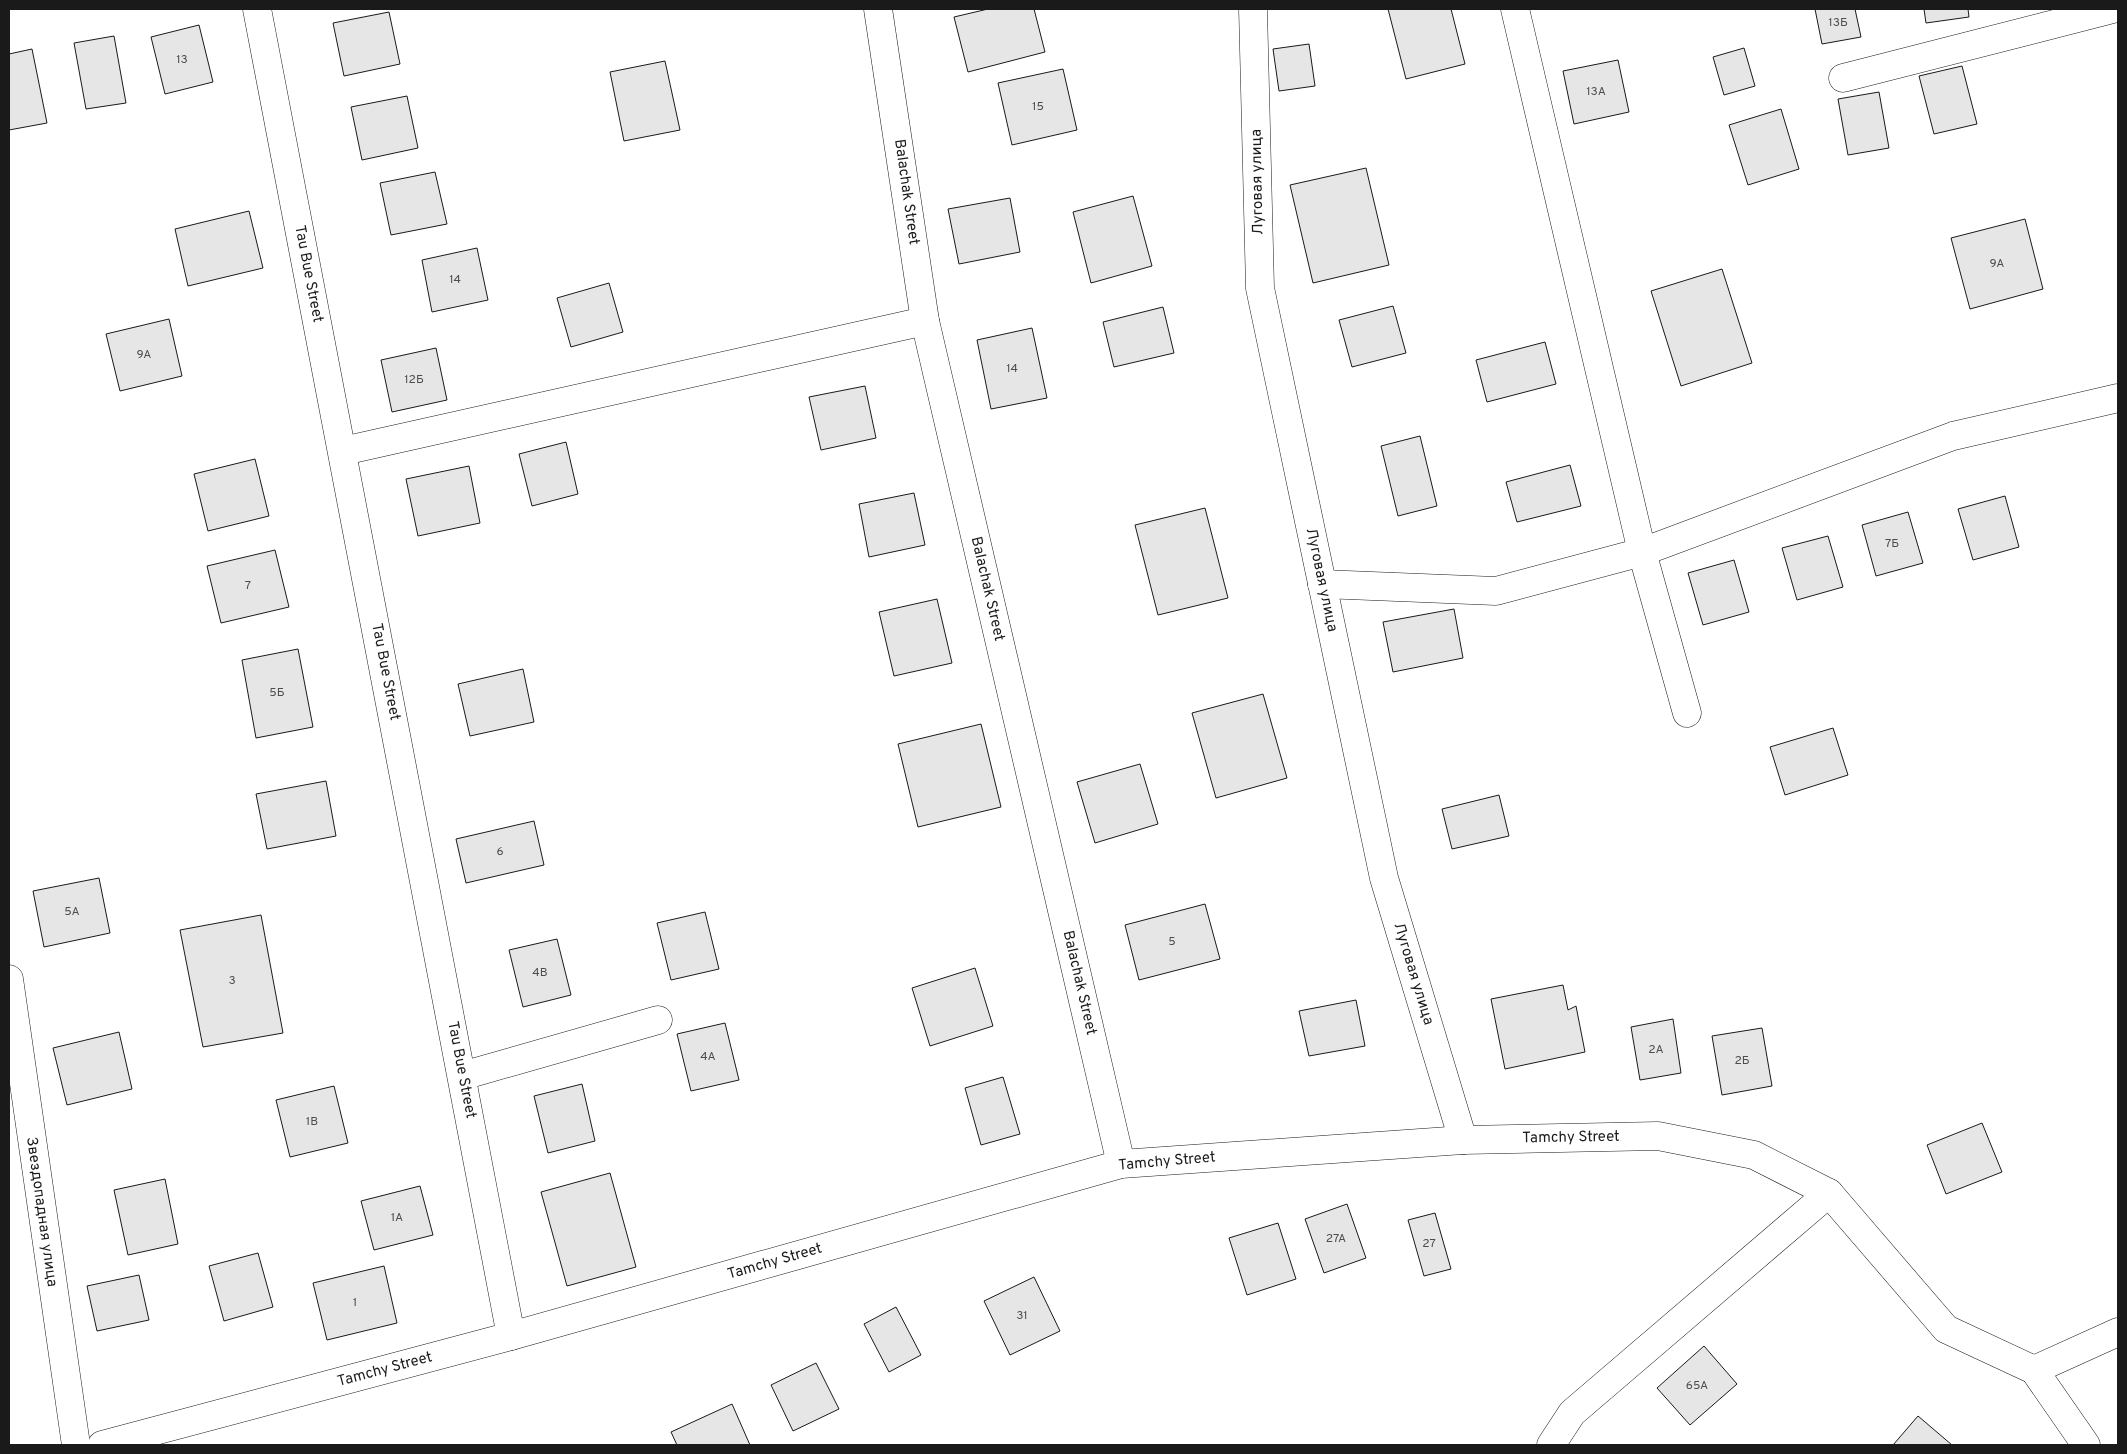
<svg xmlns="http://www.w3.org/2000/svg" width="2127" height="1454" font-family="Overpass,sans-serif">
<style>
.building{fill:#e6e6e6;stroke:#1a1a1a}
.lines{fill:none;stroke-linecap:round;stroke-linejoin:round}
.minor-casing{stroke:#1a1a1a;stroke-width:29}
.minor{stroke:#fff;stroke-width:28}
.labels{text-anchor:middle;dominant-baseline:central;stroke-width:4;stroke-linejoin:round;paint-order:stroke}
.number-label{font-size:12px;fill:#4d4d4d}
.street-label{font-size:15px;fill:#1a1a1a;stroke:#fff}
</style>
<rect width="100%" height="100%" fill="#fff"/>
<!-- building -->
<g class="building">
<path d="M 988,9 L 1034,9 L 1045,52 L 968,72 L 954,17 Z"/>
<path d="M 1388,9 L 1451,9 L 1465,64 L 1406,79 Z"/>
<path d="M 1815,9 L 1855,9 L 1861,37 L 1822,44 Z"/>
<path d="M 1924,9 L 1968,9 L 1969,17 L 1926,23 Z"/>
<path d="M 389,12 L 400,64 L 344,76 L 333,23 Z"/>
<path d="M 199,25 L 213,82 L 165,94 L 151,37 Z"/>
<path d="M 114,36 L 126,103 L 86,109 L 74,43 Z"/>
<path d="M 1309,44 L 1315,86 L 1279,91 L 1273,49 Z"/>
<path d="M 1744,48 L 1755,86 L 1724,95 L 1713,57 Z"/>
<path d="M 32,49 L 47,123 L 9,130 L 9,54 Z"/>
<path d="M 1618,60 L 1629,112 L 1574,124 L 1563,71 Z"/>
<path d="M 665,61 L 680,130 L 624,141 L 610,72 Z"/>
<path d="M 1962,66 L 1977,124 L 1934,134 L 1919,76 Z"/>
<path d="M 1063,69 L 1077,130 L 1012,145 L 998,83 Z"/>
<path d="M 1879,92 L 1889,148 L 1848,155 L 1838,99 Z"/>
<path d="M 407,96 L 418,148 L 362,160 L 351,107 Z"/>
<path d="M 1781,109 L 1799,169 L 1748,185 L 1729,125 Z"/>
<path d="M 1366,168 L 1389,265 L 1313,283 L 1290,185 Z"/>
<path d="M 435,172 L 447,224 L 391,235 L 380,183 Z"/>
<path d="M 1133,196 L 1152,266 L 1091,283 L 1073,212 Z"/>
<path d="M 1010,198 L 1020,252 L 959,264 L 948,209 Z"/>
<path d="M 249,211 L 263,268 L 188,286 L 175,229 Z"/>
<path d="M 2025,219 L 2043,289 L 1970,309 L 1951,238 Z"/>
<path d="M 477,248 L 488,300 L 432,312 L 422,260 Z"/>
<path d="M 1722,269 L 1752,363 L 1681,386 L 1651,291 Z"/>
<path d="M 609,283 L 623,332 L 571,347 L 557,298 Z"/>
<path d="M 1393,306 L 1406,353 L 1352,367 L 1339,320 Z"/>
<path d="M 1163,307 L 1174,353 L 1114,367 L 1103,322 Z"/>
<path d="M 169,319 L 182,376 L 120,391 L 106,334 Z"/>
<path d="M 1032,328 L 1047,398 L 991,409 L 977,340 Z"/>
<path d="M 1545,342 L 1556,384 L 1487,402 L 1476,360 Z"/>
<path d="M 436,348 L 447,400 L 392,412 L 381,360 Z"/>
<path d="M 865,386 L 876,438 L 821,450 L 809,397 Z"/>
<path d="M 1420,436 L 1437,506 L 1398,516 L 1381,446 Z"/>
<path d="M 566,442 L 578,494 L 532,506 L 519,454 Z"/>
<path d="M 255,459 L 269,516 L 208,531 L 194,474 Z"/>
<path d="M 1570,465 L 1581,506 L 1517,522 L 1506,482 Z"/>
<path d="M 469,466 L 480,523 L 418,536 L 406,479 Z"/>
<path d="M 914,493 L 925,545 L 869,557 L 859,504 Z"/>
<path d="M 2005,496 L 2019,547 L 1973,560 L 1958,509 Z"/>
<path d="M 1205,508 L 1228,598 L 1158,615 L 1135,525 Z"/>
<path d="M 1908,512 L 1923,563 L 1876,576 L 1862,525 Z"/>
<path d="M 1828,536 L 1843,587 L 1797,600 L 1782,548 Z"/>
<path d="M 275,550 L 289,607 L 221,623 L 207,566 Z"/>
<path d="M 1734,560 L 1749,612 L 1703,625 L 1688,573 Z"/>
<path d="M 937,599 L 952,663 L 894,676 L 879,612 Z"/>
<path d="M 1454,609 L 1463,658 L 1393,672 L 1383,622 Z"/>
<path d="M 298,649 L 313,727 L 256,738 L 242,660 Z"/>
<path d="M 523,669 L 534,722 L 470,736 L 458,684 Z"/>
<path d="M 1263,694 L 1287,778 L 1216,798 L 1192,713 Z"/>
<path d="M 981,724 L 1001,807 L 918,827 L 898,744 Z"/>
<path d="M 1833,728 L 1848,775 L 1785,795 L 1770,747 Z"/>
<path d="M 1140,764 L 1158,824 L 1095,843 L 1077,782 Z"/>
<path d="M 326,781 L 336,836 L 267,849 L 256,794 Z"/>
<path d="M 1499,795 L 1509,836 L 1452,849 L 1442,809 Z"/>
<path d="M 534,821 L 544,865 L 466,883 L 456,839 Z"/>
<path d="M 99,878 L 110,933 L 44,947 L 33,891 Z"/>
<path d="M 1205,904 L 1220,959 L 1139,980 L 1125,925 Z"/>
<path d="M 705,912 L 719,969 L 671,980 L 657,923 Z"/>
<path d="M 261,915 L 283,1033 L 203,1047 L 180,930 Z"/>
<path d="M 557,939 L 571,995 L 523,1007 L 509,950 Z"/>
<path d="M 975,968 L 993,1026 L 930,1046 L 912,988 Z"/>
<path d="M 1563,985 L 1568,1010 L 1576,1006 L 1585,1052 L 1505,1069 L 1491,999 Z"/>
<path d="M 1356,1000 L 1365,1046 L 1309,1056 L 1299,1011 Z"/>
<path d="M 1673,1019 L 1681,1073 L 1640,1080 L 1631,1027 Z"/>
<path d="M 725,1023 L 739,1080 L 691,1091 L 677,1034 Z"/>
<path d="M 1762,1028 L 1772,1086 L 1722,1095 L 1712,1036 Z"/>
<path d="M 119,1032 L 132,1089 L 67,1105 L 53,1048 Z"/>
<path d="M 1003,1077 L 1020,1134 L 981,1145 L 965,1088 Z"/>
<path d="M 582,1084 L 595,1141 L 548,1153 L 534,1096 Z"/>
<path d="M 334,1086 L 348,1143 L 290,1157 L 276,1100 Z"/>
<path d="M 1982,1123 L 2002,1172 L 1946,1194 L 1927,1145 Z"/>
<path d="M 610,1173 L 636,1267 L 567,1286 L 541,1192 Z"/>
<path d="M 165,1179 L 178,1244 L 128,1255 L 114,1190 Z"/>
<path d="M 420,1186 L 433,1235 L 374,1250 L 361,1201 Z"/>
<path d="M 1347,1204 L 1366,1258 L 1324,1273 L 1305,1219 Z"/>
<path d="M 1435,1213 L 1451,1269 L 1424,1276 L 1408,1220 Z"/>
<path d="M 1278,1223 L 1296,1279 L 1247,1295 L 1229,1238 Z"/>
<path d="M 258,1253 L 273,1307 L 224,1321 L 209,1266 Z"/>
<path d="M 384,1266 L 397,1323 L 327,1340 L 313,1283 Z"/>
<path d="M 139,1275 L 149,1320 L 97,1331 L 87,1286 Z"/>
<path d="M 1034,1277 L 1060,1331 L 1010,1355 L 984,1301 Z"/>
<path d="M 896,1307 L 921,1355 L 889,1372 L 864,1324 Z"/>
<path d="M 1704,1346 L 1737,1384 L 1690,1425 L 1657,1388 Z"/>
<path d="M 816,1363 L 839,1409 L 793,1431 L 771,1385 Z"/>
<path d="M 732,1404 L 750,1445 L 677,1445 L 671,1432 Z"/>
<path d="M 1918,1416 L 1952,1445 L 1893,1445 Z"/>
</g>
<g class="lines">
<!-- minor casing -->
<g class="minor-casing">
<g id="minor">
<path d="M 257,9 L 511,1336"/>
<path d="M 878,9 L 925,321 L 1121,1164"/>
<path d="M 1253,9 L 1260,288 L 1384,878 L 1463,1140"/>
<path d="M 1515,9 L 1642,552 L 1687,713"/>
<path d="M 1843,78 L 2113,9"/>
<path d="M 343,451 L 925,321"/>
<path d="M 1322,584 L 1496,591 L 1642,552 L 1953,436 L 2118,398"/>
<path d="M 9,979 L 76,1445"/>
<path d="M 462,1076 L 658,1020"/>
<path d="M 2034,1370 L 2086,1445"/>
<path d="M 102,1445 L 511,1336 L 1121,1164 L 1463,1140 L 1658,1136 L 1754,1155 L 1829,1193 L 1946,1329 L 2034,1370 L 2118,1332"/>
<path d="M 1551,1445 L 1572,1413 L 1829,1193"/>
</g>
</g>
<!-- minor -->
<use href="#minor" class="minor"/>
</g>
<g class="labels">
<!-- number labels -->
<g class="number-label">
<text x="1838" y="23">13Б</text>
<text x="182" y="60">13</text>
<text x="1596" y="92">13А</text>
<text x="1038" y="107">15</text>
<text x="1997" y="264">9А</text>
<text x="455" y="280">14</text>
<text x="144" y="355">9А</text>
<text x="1012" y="369">14</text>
<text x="414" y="380">12Б</text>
<text x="1892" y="544">7Б</text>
<text x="248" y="586">7</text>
<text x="277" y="693">5Б</text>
<text x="500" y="852">6</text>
<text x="72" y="912">5А</text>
<text x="1172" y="942">5</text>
<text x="540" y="973">4В</text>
<text x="232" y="981">3</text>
<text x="1656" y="1050">2А</text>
<text x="708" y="1057">4А</text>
<text x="1742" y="1061">2Б</text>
<text x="312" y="1122">1В</text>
<text x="397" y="1218">1А</text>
<text x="1336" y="1239">27А</text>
<text x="1429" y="1244">27</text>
<text x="355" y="1303">1</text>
<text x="1022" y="1316">31</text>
<text x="1697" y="1386">65А</text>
</g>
<!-- street labels -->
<g class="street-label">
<text transform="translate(1258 182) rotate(-91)">Луговая улица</text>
<text transform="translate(906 192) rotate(82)">Balachak Street</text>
<text transform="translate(308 274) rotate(79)">Tau Bue Street</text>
<text transform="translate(1321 580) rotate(78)">Луговая улица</text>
<text transform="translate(987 589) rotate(77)">Balachak Street</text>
<text transform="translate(385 672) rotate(79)">Tau Bue Street</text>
<text transform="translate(1413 974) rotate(73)">Луговая улица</text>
<text transform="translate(1079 983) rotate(77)">Balachak Street</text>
<text transform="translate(461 1070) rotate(79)">Tau Bue Street</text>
<text transform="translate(1571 1138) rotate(-1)">Tamchy Street</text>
<text transform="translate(1167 1162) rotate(-5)">Tamchy Street</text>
<text transform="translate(41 1212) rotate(82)">Звездопадная улица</text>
<text transform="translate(775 1262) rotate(-16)">Tamchy Street</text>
<text transform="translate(385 1370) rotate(-15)">Tamchy Street</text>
</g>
</g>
<!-- border -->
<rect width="2127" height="1454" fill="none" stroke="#1a1a1a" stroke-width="20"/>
</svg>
